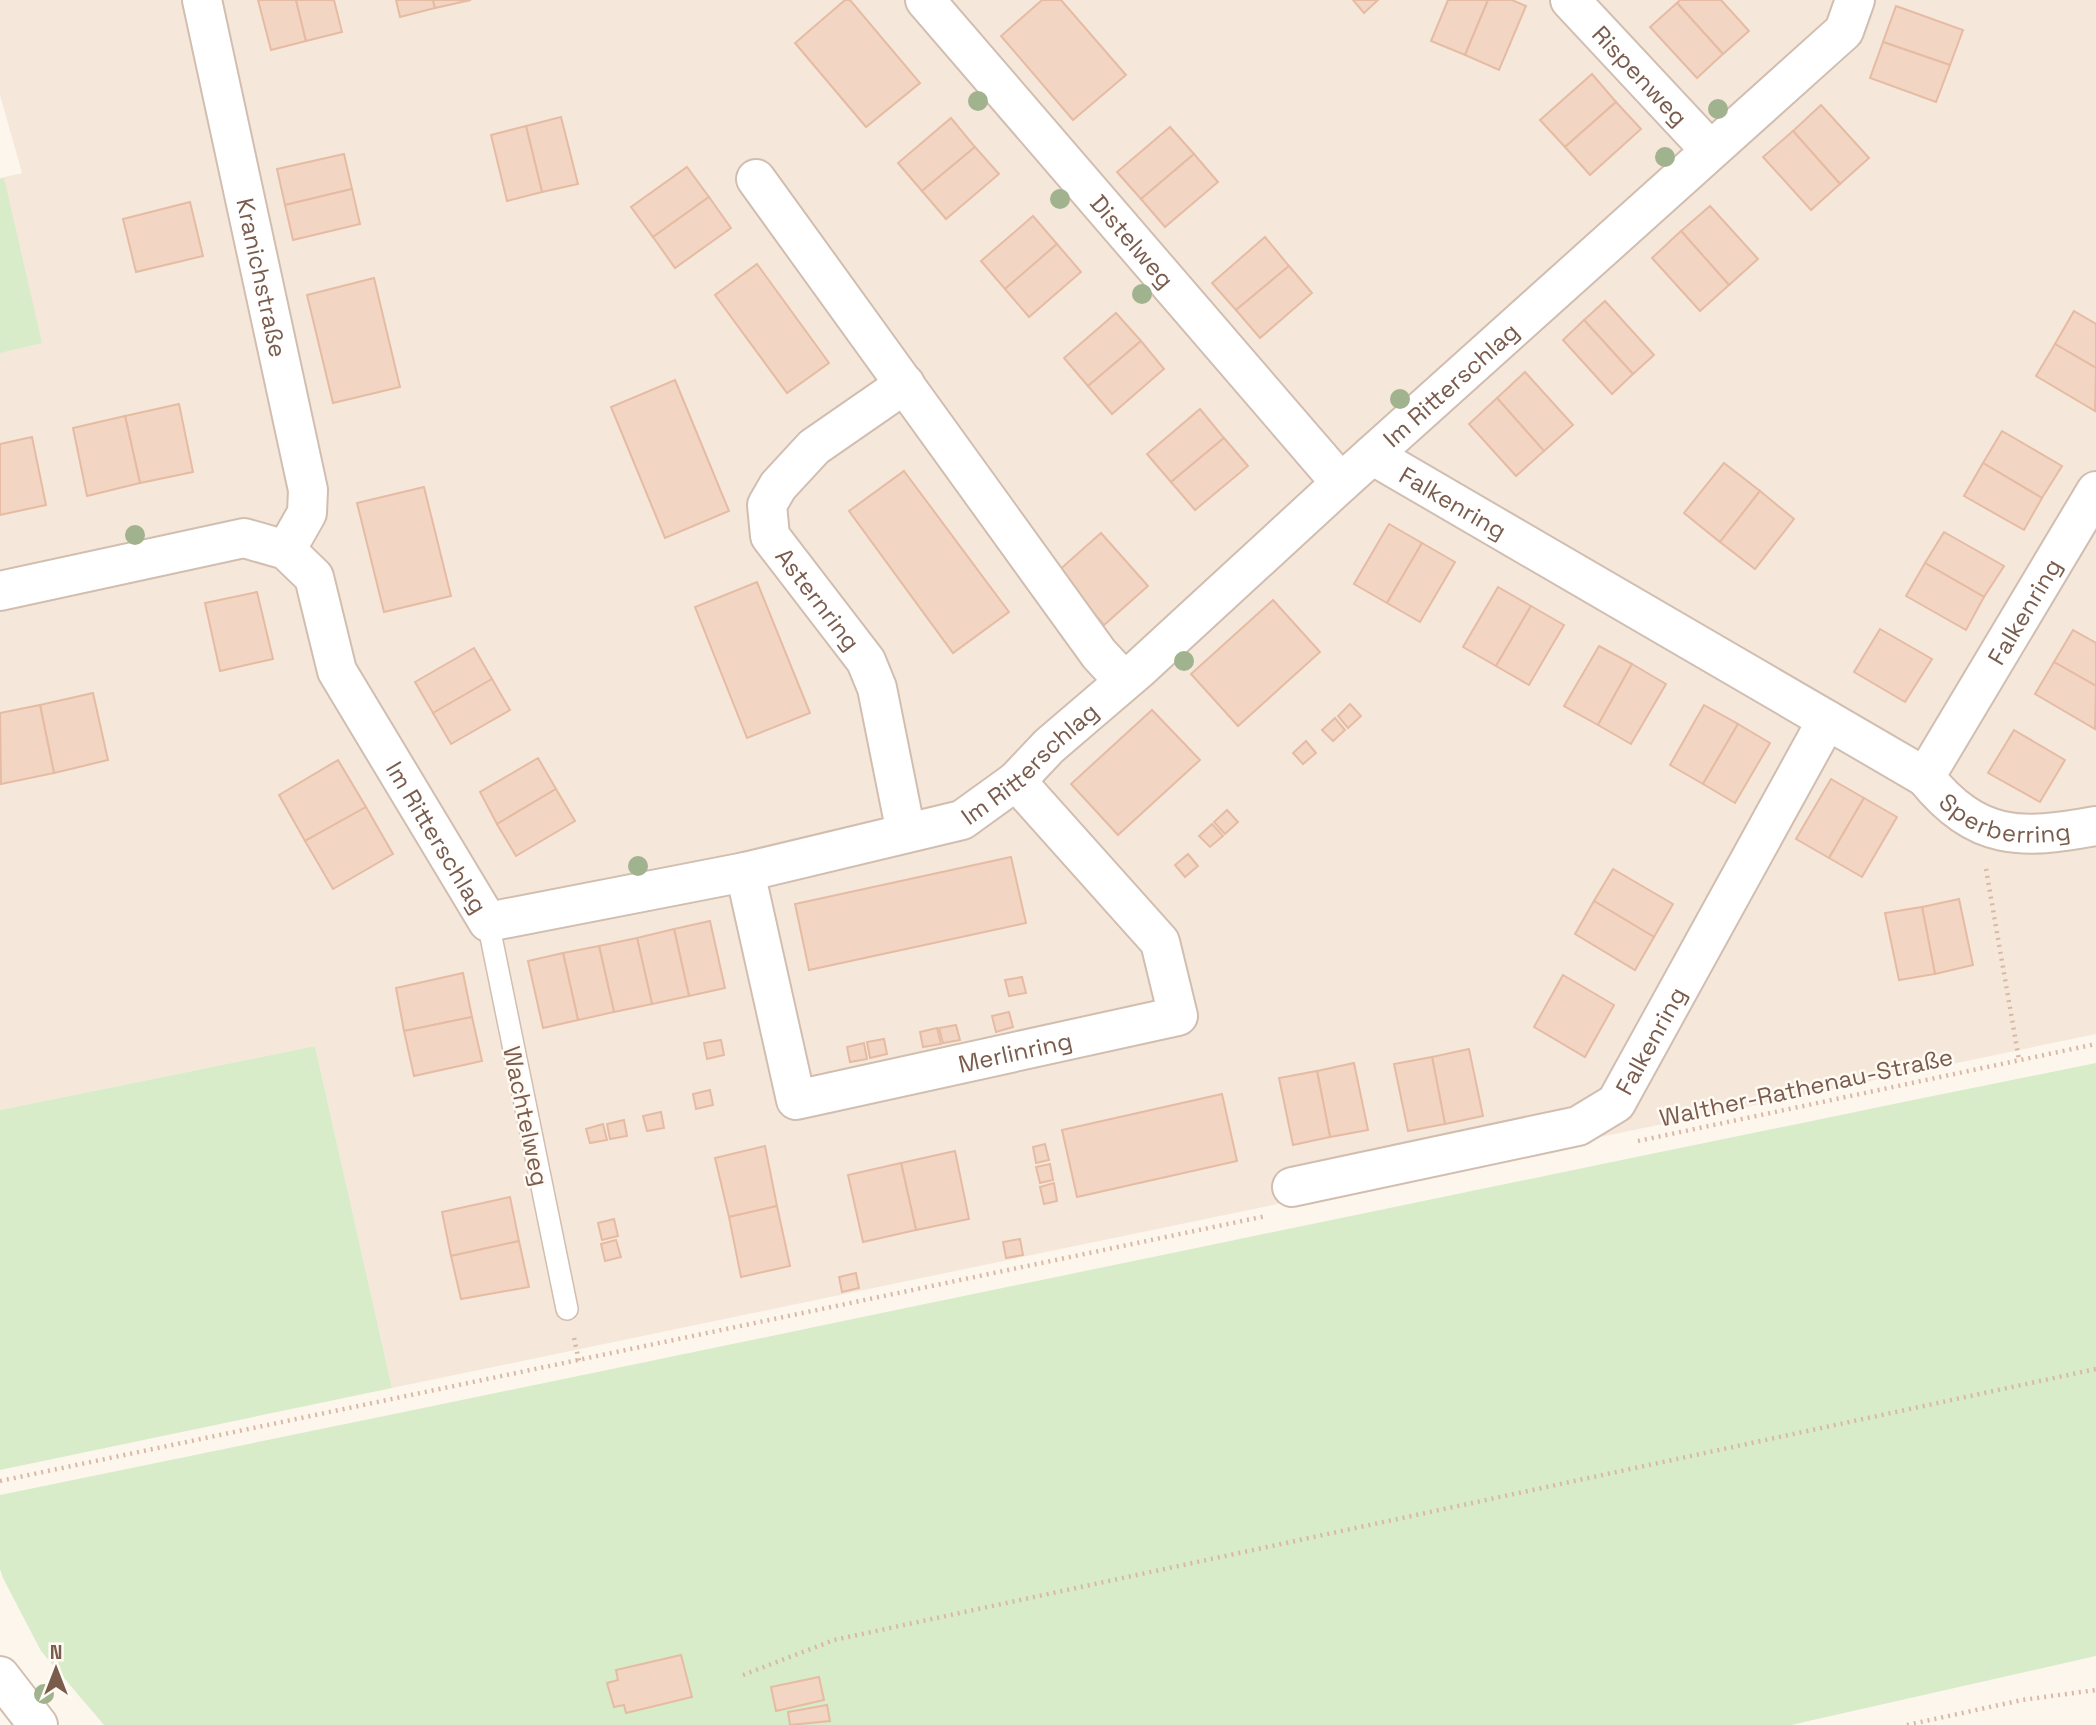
<svg xmlns="http://www.w3.org/2000/svg" width="2096" height="1725" font-family="'Space Grotesk',sans-serif">
<style>
.residential{fill:#f5e8da}
.green{fill:#d8ecc9}
.building{fill:#f3d5c3;stroke:#e6bba3;stroke-width:2}
.lines{fill:none;stroke-linecap:round;stroke-linejoin:round}
.service-casing{stroke:#d1beb0;stroke-width:24}
.minor-casing{stroke:#d1beb0;stroke-width:42}
.tertiary-casing{stroke:#d1beb0;stroke-width:42}
.path{stroke:#d9b8a5;stroke-width:4.5;stroke-dasharray:2 5;stroke-linecap:butt}
.service{stroke:#fff;stroke-width:21}
.minor{stroke:#fff;stroke-width:38}
.tertiary{stroke:#fff;stroke-width:38}
.tree{fill:#a0b28e}
.labels{text-anchor:middle;dominant-baseline:central;stroke-width:5;stroke-linejoin:round;paint-order:stroke}
.street-label{font-size:24px;fill:#7a5c4d;stroke:#fffaf3}
</style>
<rect width="100%" height="100%" fill="#fdf6ec"/>
<!-- residential -->
<path class="residential" d="M 0,0 L 2096,0 L 2096,1034 L 392,1388 L 315,1046 L 0,1110 L 0,178 L 22,173 L 0,95 Z"/>
<!-- green -->
<g class="green">
<path d="M 4,178 L 42,343 L 0,353 L 0,179 Z"/>
<path d="M 315,1046 L 392,1388 L 0,1470 L 0,1110 Z"/>
<path d="M 2096,1063 L 2096,1656 L 1791,1725 L 104,1725 L 41,1651 L 3,1578 L 0,1569 L 0,1495 C 699,1352 1397,1205 2096,1063 Z"/>
</g>
<!-- building -->
<g class="building">
<path d="M 258,0 L 296,0 L 306,41 L 271,50 Z"/>
<path d="M 296,0 L 334,0 L 342,32 L 306,41 Z"/>
<path d="M 396,0 L 433,0 L 435,8 L 400,17 Z"/>
<path d="M 433,0 L 471,0 L 435,8 Z"/>
<path d="M 845,0 L 850,0 L 920,83 L 866,127 L 795,43 Z"/>
<path d="M 1042,0 L 1061,0 L 1126,75 L 1073,120 L 1001,36 Z"/>
<path d="M 1353,0 L 1378,0 L 1364,13 Z"/>
<path d="M 1448,0 L 1488,0 L 1465,55 L 1431,41 Z"/>
<path d="M 1488,0 L 1512,0 L 1526,6 L 1499,70 L 1465,55 Z"/>
<path d="M 1680,0 L 1721,0 L 1749,31 L 1723,54 L 1677,3 Z"/>
<path d="M 1677,3 L 1723,54 L 1697,78 L 1650,27 Z"/>
<path d="M 1896,6 L 1963,30 L 1950,65 L 1883,42 Z"/>
<path d="M 1883,42 L 1950,65 L 1936,102 L 1870,78 Z"/>
<path d="M 1592,74 L 1616,102 L 1565,147 L 1540,120 Z"/>
<path d="M 1616,102 L 1641,129 L 1590,175 L 1565,147 Z"/>
<path d="M 1821,105 L 1869,158 L 1840,184 L 1793,131 Z"/>
<path d="M 561,117 L 578,184 L 542,192 L 526,126 Z"/>
<path d="M 951,118 L 975,147 L 922,191 L 898,163 Z"/>
<path d="M 526,126 L 542,192 L 507,201 L 491,135 Z"/>
<path d="M 1170,127 L 1194,154 L 1141,199 L 1117,172 Z"/>
<path d="M 1793,131 L 1840,184 L 1811,210 L 1763,157 Z"/>
<path d="M 975,147 L 999,174 L 946,219 L 922,191 Z"/>
<path d="M 344,154 L 352,189 L 285,205 L 277,169 Z"/>
<path d="M 1194,154 L 1218,182 L 1165,227 L 1141,199 Z"/>
<path d="M 687,167 L 709,197 L 653,237 L 631,207 Z"/>
<path d="M 352,189 L 360,224 L 293,240 L 285,205 Z"/>
<path d="M 709,197 L 731,228 L 675,268 L 653,237 Z"/>
<path d="M 190,202 L 203,256 L 136,272 L 123,219 Z"/>
<path d="M 1710,206 L 1758,259 L 1729,285 L 1681,231 Z"/>
<path d="M 1033,216 L 1057,244 L 1005,289 L 981,261 Z"/>
<path d="M 1681,231 L 1729,285 L 1700,311 L 1652,258 Z"/>
<path d="M 1265,237 L 1289,266 L 1236,310 L 1212,283 Z"/>
<path d="M 1057,244 L 1081,272 L 1029,317 L 1005,289 Z"/>
<path d="M 757,264 L 829,363 L 787,393 L 715,295 Z"/>
<path d="M 1289,266 L 1312,293 L 1260,338 L 1236,310 Z"/>
<path d="M 374,278 L 400,387 L 333,403 L 307,295 Z"/>
<path d="M 1605,301 L 1654,355 L 1633,374 L 1584,320 Z"/>
<path d="M 2074,311 L 2096,324 L 2096,368 L 2055,344 Z"/>
<path d="M 1116,313 L 1141,341 L 1088,386 L 1064,358 Z"/>
<path d="M 1584,320 L 1633,374 L 1612,394 L 1563,340 Z"/>
<path d="M 1141,341 L 1164,369 L 1112,414 L 1088,386 Z"/>
<path d="M 2055,344 L 2096,368 L 2095,411 L 2036,376 Z"/>
<path d="M 1525,372 L 1573,425 L 1544,451 L 1497,398 Z"/>
<path d="M 675,380 L 729,511 L 665,538 L 611,407 Z"/>
<path d="M 1497,398 L 1544,451 L 1516,476 L 1469,424 Z"/>
<path d="M 179,404 L 193,472 L 140,483 L 125,416 Z"/>
<path d="M 1200,409 L 1224,438 L 1171,482 L 1147,454 Z"/>
<path d="M 125,416 L 140,483 L 87,496 L 73,428 Z"/>
<path d="M 2002,431 L 2062,466 L 2042,498 L 1983,463 Z"/>
<path d="M 32,437 L 46,505 L 0,515 L 0,444 Z"/>
<path d="M 1224,438 L 1248,466 L 1195,510 L 1171,482 Z"/>
<path d="M 1724,463 L 1760,491 L 1720,542 L 1684,513 Z"/>
<path d="M 1983,463 L 2042,498 L 2024,530 L 1964,496 Z"/>
<path d="M 904,471 L 1009,612 L 953,653 L 849,511 Z"/>
<path d="M 424,487 L 451,596 L 384,612 L 357,503 Z"/>
<path d="M 1760,491 L 1794,519 L 1755,569 L 1720,542 Z"/>
<path d="M 1389,524 L 1422,543 L 1387,603 L 1354,584 Z"/>
<path d="M 1944,532 L 2004,566 L 1984,597 L 1925,563 Z"/>
<path d="M 1101,533 L 1148,586 L 1104,625 L 1057,572 Z"/>
<path d="M 1422,543 L 1455,562 L 1420,622 L 1387,603 Z"/>
<path d="M 1925,563 L 1984,597 L 1966,630 L 1906,596 Z"/>
<path d="M 757,582 L 810,713 L 747,738 L 695,607 Z"/>
<path d="M 1498,587 L 1531,606 L 1496,666 L 1463,647 Z"/>
<path d="M 257,592 L 273,659 L 220,671 L 205,603 Z"/>
<path d="M 1273,600 L 1320,652 L 1238,726 L 1191,674 Z"/>
<path d="M 1531,606 L 1564,625 L 1529,685 L 1496,666 Z"/>
<path d="M 1880,629 L 1932,659 L 1905,702 L 1854,672 Z"/>
<path d="M 2073,630 L 2096,643 L 2096,686 L 2054,662 Z"/>
<path d="M 1599,646 L 1632,664 L 1598,725 L 1564,706 Z"/>
<path d="M 474,648 L 492,679 L 433,713 L 415,682 Z"/>
<path d="M 2054,662 L 2096,686 L 2095,729 L 2035,694 Z"/>
<path d="M 1632,664 L 1666,684 L 1631,744 L 1598,725 Z"/>
<path d="M 492,679 L 510,710 L 451,744 L 433,713 Z"/>
<path d="M 93,693 L 108,760 L 54,773 L 40,705 Z"/>
<path d="M 1350,704 L 1361,716 L 1348,728 L 1338,716 Z"/>
<path d="M 40,705 L 54,773 L 1,784 L 0,713 Z"/>
<path d="M 1704,705 L 1738,724 L 1703,784 L 1670,765 Z"/>
<path d="M 1152,710 L 1200,760 L 1118,835 L 1071,784 Z"/>
<path d="M 1335,718 L 1345,730 L 1333,741 L 1322,730 Z"/>
<path d="M 1738,724 L 1770,743 L 1735,803 L 1703,784 Z"/>
<path d="M 2014,730 L 2065,760 L 2040,802 L 1988,773 Z"/>
<path d="M 1306,741 L 1316,753 L 1303,764 L 1293,753 Z"/>
<path d="M 538,758 L 556,789 L 497,824 L 480,792 Z"/>
<path d="M 338,760 L 366,807 L 305,841 L 279,795 Z"/>
<path d="M 1831,779 L 1864,798 L 1829,858 L 1796,839 Z"/>
<path d="M 556,789 L 575,821 L 516,856 L 497,824 Z"/>
<path d="M 1864,798 L 1897,817 L 1862,877 L 1829,858 Z"/>
<path d="M 366,807 L 393,854 L 333,889 L 305,841 Z"/>
<path d="M 1227,810 L 1238,822 L 1225,834 L 1214,822 Z"/>
<path d="M 1212,824 L 1223,836 L 1210,847 L 1199,836 Z"/>
<path d="M 1188,854 L 1198,866 L 1185,877 L 1175,865 Z"/>
<path d="M 1011,857 L 1026,923 L 809,970 L 795,904 Z"/>
<path d="M 1613,869 L 1673,904 L 1654,937 L 1594,901 Z"/>
<path d="M 1959,899 L 1973,965 L 1935,974 L 1922,907 Z"/>
<path d="M 1594,901 L 1654,937 L 1635,970 L 1575,934 Z"/>
<path d="M 1922,907 L 1935,974 L 1899,980 L 1885,913 Z"/>
<path d="M 710,921 L 725,988 L 689,996 L 674,929 Z"/>
<path d="M 674,929 L 689,996 L 652,1004 L 637,938 Z"/>
<path d="M 637,938 L 652,1004 L 614,1012 L 599,946 Z"/>
<path d="M 599,946 L 614,1012 L 578,1020 L 563,953 Z"/>
<path d="M 563,953 L 578,1020 L 543,1028 L 528,961 Z"/>
<path d="M 463,973 L 472,1017 L 404,1031 L 396,988 Z"/>
<path d="M 1563,975 L 1614,1005 L 1585,1057 L 1534,1027 Z"/>
<path d="M 1022,977 L 1026,993 L 1009,996 L 1005,980 Z"/>
<path d="M 1009,1012 L 1013,1027 L 996,1032 L 992,1016 Z"/>
<path d="M 472,1017 L 482,1061 L 414,1076 L 404,1031 Z"/>
<path d="M 956,1025 L 960,1040 L 943,1043 L 939,1028 Z"/>
<path d="M 937,1028 L 941,1044 L 923,1047 L 920,1032 Z"/>
<path d="M 884,1039 L 887,1054 L 870,1058 L 867,1042 Z"/>
<path d="M 721,1040 L 724,1055 L 707,1059 L 704,1043 Z"/>
<path d="M 864,1043 L 867,1059 L 850,1062 L 847,1047 Z"/>
<path d="M 1469,1049 L 1483,1116 L 1445,1124 L 1432,1057 Z"/>
<path d="M 1432,1057 L 1445,1124 L 1408,1131 L 1394,1064 Z"/>
<path d="M 1354,1063 L 1368,1130 L 1330,1137 L 1317,1071 Z"/>
<path d="M 1317,1071 L 1330,1137 L 1293,1145 L 1279,1078 Z"/>
<path d="M 710,1090 L 713,1105 L 696,1109 L 693,1094 Z"/>
<path d="M 1222,1094 L 1237,1161 L 1077,1197 L 1062,1130 Z"/>
<path d="M 661,1112 L 664,1128 L 647,1131 L 643,1116 Z"/>
<path d="M 624,1120 L 627,1136 L 610,1139 L 607,1124 Z"/>
<path d="M 603,1124 L 607,1140 L 590,1143 L 586,1129 Z"/>
<path d="M 1045,1144 L 1049,1160 L 1036,1163 L 1033,1147 Z"/>
<path d="M 765,1146 L 777,1206 L 729,1217 L 715,1158 Z"/>
<path d="M 955,1151 L 969,1219 L 916,1230 L 901,1163 Z"/>
<path d="M 901,1163 L 916,1230 L 863,1242 L 848,1175 Z"/>
<path d="M 1050,1164 L 1053,1180 L 1040,1183 L 1036,1167 Z"/>
<path d="M 1054,1183 L 1057,1201 L 1044,1204 L 1040,1187 Z"/>
<path d="M 510,1197 L 519,1241 L 451,1256 L 442,1212 Z"/>
<path d="M 777,1206 L 790,1266 L 741,1277 L 729,1217 Z"/>
<path d="M 614,1219 L 618,1236 L 602,1240 L 598,1223 Z"/>
<path d="M 1020,1239 L 1023,1255 L 1006,1258 L 1003,1242 Z"/>
<path d="M 616,1240 L 621,1257 L 605,1261 L 601,1244 Z"/>
<path d="M 519,1241 L 529,1287 L 461,1299 L 451,1256 Z"/>
<path d="M 856,1273 L 859,1288 L 842,1292 L 839,1277 Z"/>
<path d="M 681,1655 L 692,1697 L 626,1713 L 624,1705 L 614,1707 L 607,1683 L 618,1680 L 616,1670 Z"/>
<path d="M 819,1677 L 824,1700 L 776,1711 L 771,1687 Z"/>
<path d="M 827,1705 L 830,1721 L 790,1725 L 788,1712 Z"/>
</g>
<g class="lines">
<!-- service casing -->
<g class="service-casing">
<path id="service" d="M 488,922 L 567,1309"/>
</g>
<!-- minor casing -->
<g class="minor-casing">
<g id="minor">
<path id="s1" d="M 202,0 L 308,490 L 307,513 L 286,550"/>
<path id="s2" d="M 925,0 L 1341,483"/>
<path id="s3" d="M 1570,0 L 1710,150"/>
<path d="M 756,179 L 1099,654 L 1124,681"/>
<path id="s4" d="M 905,384 L 814,447 L 778,486 L 767,505 L 770,536 L 866,661 L 877,688 L 906,833"/>
<path id="s5" d="M 1372,455 L 1925,777 L 2096,491"/>
<path id="s6" d="M 0,591 L 244,538 L 286,550 L 314,577 L 337,671 L 488,922 L 745,872 L 962,820 L 1016,781 L 1049,746 L 1139,669 L 1341,483 L 1844,31 L 1855,0"/>
<path id="s7" d="M 1925,777 C 1977,841 2020,840 2096,826"/>
<path id="s8" d="M 745,872 L 796,1100 L 1178,1016 L 1160,942 L 1016,781"/>
<path id="s9" d="M 1292,1187 L 1578,1126 L 1616,1103 L 1827,720"/>
</g>
</g>
<!-- tertiary casing -->
<g class="tertiary-casing">
<path id="tertiary" d="M 0,1676 L 38,1725"/>
</g>
<!-- path -->
<g class="path">
<path d="M 1986,869 L 2019,1060"/>
<path d="M 1638,1141 L 2096,1044"/>
<path d="M 574,1338 L 579,1361"/>
<path d="M 0,1481 L 1266,1216"/>
<path d="M 743,1675 L 834,1640 L 2096,1369"/>
<path d="M 1907,1725 L 2022,1700 L 2096,1690"/>
</g>
<!-- service -->
<use href="#service" class="service"/>
<!-- minor -->
<use href="#minor" class="minor"/>
<!-- tertiary -->
<use href="#tertiary" class="tertiary"/>
</g>
<!-- trees -->
<g class="tree">
<circle cx="978" cy="101" r="10"/>
<circle cx="1718" cy="109" r="10"/>
<circle cx="1665" cy="157" r="10"/>
<circle cx="1060" cy="199" r="10"/>
<circle cx="1142" cy="294" r="10"/>
<circle cx="1400" cy="399" r="10"/>
<circle cx="135" cy="535" r="10"/>
<circle cx="1184" cy="661" r="10"/>
<circle cx="638" cy="866" r="10"/>
<circle cx="44" cy="1694" r="10"/>
</g>
<g class="labels">
<!-- street labels -->
<g class="street-label">
<text stroke="none"><textPath href="#s3" startOffset="103">Rispenweg</textPath></text>
<text stroke="none"><textPath href="#s2" startOffset="318">Distelweg</textPath></text>
<text stroke="none"><textPath href="#s1" startOffset="284">Kranichstraße</textPath></text>
<text stroke="none"><textPath href="#s6" startOffset="1862">Im Ritterschlag</textPath></text>
<text stroke="none"><textPath href="#s5" startOffset="94">Falkenring</textPath></text>
<text stroke="none"><textPath href="#s4" startOffset="296">Asternring</textPath></text>
<text stroke="none"><textPath href="#s5" startOffset="833">Falkenring</textPath></text>
<text stroke="none"><textPath href="#s6" startOffset="1295">Im Ritterschlag</textPath></text>
<text stroke="none"><textPath href="#s7" startOffset="96">Sperberring</textPath></text>
<text stroke="none"><textPath href="#s6" startOffset="623">Im Ritterschlag</textPath></text>
<text stroke="none"><textPath href="#s9" startOffset="408">Falkenring</textPath></text>
<text stroke="none"><textPath href="#s8" startOffset="458">Merlinring</textPath></text>
<text transform="translate(1806 1087) rotate(-12)">Walther-Rathenau-Straße</text>
<text transform="translate(526 1116) rotate(78)">Wachtelweg</text>
</g>
</g>
<!-- north arrow -->
<g transform="translate(56 1669)" stroke="#fffaf3" stroke-width="5" paint-order="stroke">
<path d="M0-5L12 26L0 18L-12 26Z" fill="#7a5c4d"/>
<text y="-10" font-size="19" font-weight="bold" text-anchor="middle" fill="#7a5c4d">N</text>
</g>
</svg>
